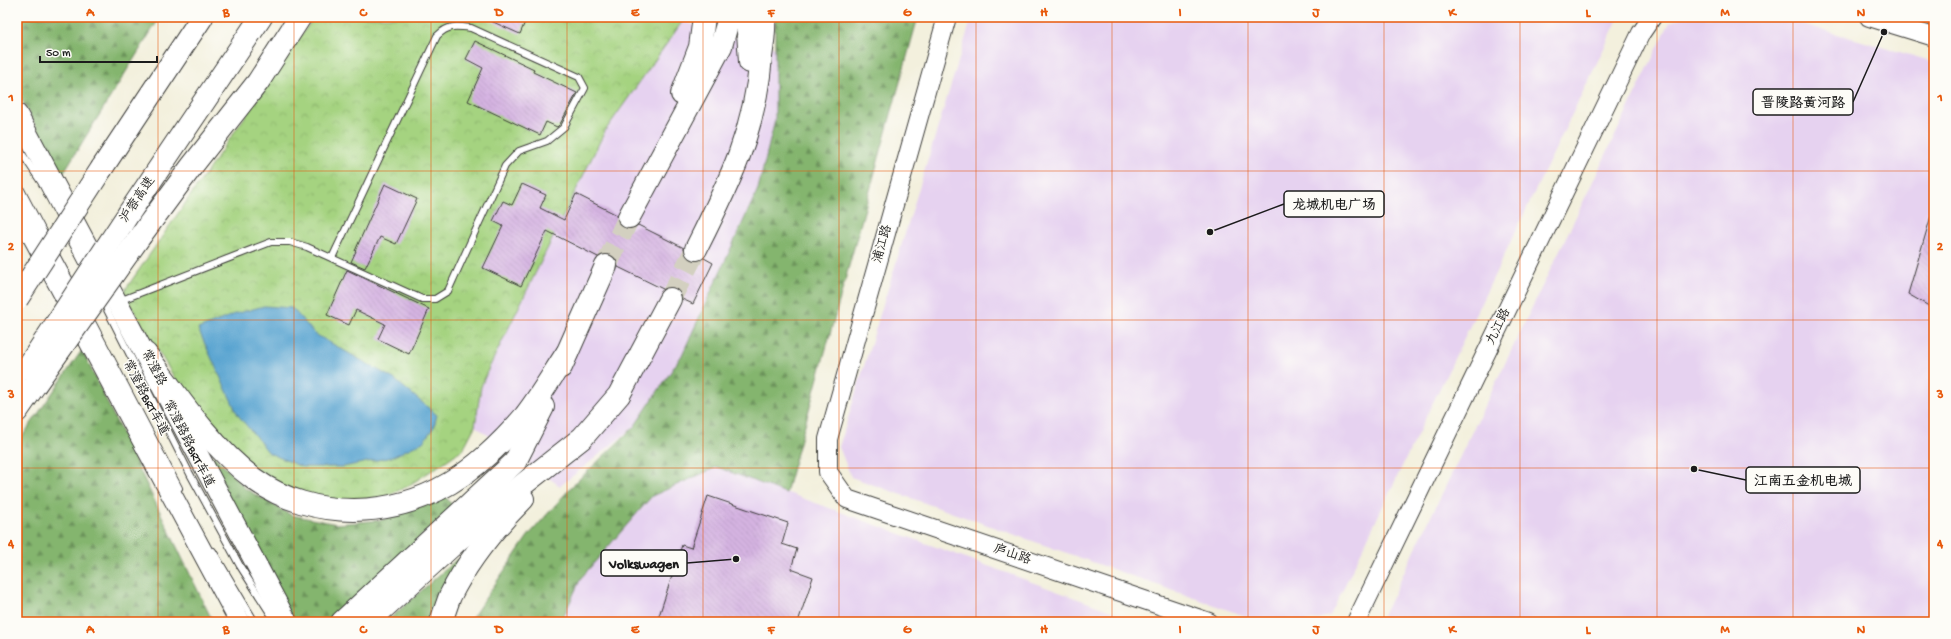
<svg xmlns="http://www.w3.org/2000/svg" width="1951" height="639" font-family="'Gochi Hand','LXGW WenKai TC',sans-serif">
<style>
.built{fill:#e6d2f0}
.forest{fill:url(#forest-firs);stroke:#506845}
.park{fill:url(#park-crowns);stroke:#60784e}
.water{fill:#57a3d0;stroke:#3a6076}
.building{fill:url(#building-back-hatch)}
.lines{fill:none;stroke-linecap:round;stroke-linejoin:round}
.highway-tunnel{stroke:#d3d0c0;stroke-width:22;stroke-dasharray:22 11;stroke-linecap:butt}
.lane-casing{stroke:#3c3c39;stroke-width:8}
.secondary-casing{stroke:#3c3c39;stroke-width:20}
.primary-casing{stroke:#3c3c39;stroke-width:22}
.highway-casing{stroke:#3c3c39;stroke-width:24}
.lane{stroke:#fff;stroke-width:6}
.secondary{stroke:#fff;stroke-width:18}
.primary{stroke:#fff;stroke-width:20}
.highway{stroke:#fff;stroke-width:22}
.rail-casing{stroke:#1c1c1c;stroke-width:4.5}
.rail{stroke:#fdfcf7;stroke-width:3;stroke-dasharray:9;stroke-linecap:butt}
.highway-bridge-casing{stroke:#3c3c39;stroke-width:24;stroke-linecap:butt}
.highway-bridge{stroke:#fff;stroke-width:22}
.grid{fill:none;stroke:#e8590c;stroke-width:1;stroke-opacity:0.55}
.labels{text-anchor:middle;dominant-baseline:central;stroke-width:3;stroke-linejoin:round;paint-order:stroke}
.street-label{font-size:13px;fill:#1c1c1c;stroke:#fdfcf7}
.leader{fill:none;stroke:#1c1c1c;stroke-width:1.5}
.callout-dot{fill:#1c1c1c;stroke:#fdfcf7;stroke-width:1.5}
.callout{fill:#fdfcf7;stroke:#1c1c1c;stroke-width:1.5}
.callout-label{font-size:14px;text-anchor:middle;font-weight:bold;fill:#1c1c1c}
.neatline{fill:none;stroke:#e8590c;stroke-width:1.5}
.grid-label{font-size:13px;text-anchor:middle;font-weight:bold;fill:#e8590c}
</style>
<defs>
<pattern id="forest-firs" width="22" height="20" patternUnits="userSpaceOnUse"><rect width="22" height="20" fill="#84b56e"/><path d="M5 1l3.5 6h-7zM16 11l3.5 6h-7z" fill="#6b925a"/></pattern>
<pattern id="park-crowns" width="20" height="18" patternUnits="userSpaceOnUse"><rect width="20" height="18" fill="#a5d380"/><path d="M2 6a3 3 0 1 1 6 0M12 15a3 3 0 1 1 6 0" fill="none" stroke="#8db56e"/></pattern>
<pattern id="building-back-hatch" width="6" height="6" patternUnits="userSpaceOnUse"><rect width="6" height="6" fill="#d5b4e2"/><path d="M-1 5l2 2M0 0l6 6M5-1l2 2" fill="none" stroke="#b69ac1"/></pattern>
</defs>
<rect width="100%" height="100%" fill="#fdfcf7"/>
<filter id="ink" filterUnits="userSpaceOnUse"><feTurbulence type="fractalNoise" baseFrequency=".025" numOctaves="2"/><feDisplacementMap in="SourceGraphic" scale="8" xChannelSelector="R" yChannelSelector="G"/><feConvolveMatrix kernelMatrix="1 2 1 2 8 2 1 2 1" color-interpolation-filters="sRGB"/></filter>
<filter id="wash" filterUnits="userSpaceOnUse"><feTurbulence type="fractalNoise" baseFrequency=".012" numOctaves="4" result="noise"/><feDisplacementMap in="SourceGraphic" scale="16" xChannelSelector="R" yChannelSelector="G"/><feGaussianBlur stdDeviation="0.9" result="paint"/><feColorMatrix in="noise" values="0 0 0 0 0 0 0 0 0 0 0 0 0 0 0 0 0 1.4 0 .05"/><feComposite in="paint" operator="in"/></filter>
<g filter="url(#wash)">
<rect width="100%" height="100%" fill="#f3f0dd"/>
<!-- built -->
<g class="built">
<path d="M 314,17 L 683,17 L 683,22 L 775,48 L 775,120 L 758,189 L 682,355 L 634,427 L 560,486 L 475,426 L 463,449 L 408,486 Z"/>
<path d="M 972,17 L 1619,17 L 1330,616 L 1305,622 L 1262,622 L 851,477 L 839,447 Z"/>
<path d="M 1683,17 L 1779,17 L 1934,62 L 1934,622 L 1380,622 L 1670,22 Z"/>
<path d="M 717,467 L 1141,622 L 561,622 L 581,578 L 652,496 Z"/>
</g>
<!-- forest -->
<g class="forest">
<path d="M 17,17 L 160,17 L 62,175 L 17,91 Z"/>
<path d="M 775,17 L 918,17 L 786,493 L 717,467 L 652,496 L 581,578 L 561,622 L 469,622 L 528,536 L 573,485 L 634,427 L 682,355 L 758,189 L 775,120 Z"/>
<path d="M 82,350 L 213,622 L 17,622 L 17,444 Z"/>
<path d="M 214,456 L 246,489 L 291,515 L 337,524 L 382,520 L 446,497 L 453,507 L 328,622 L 294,622 L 209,460 Z"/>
<path d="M 457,559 L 463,566 L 431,622 L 386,622 Z"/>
</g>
<!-- park -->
<path class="park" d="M 314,17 L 683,17 L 682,22 L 605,131 L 487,372 L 481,387 L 475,426 L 463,449 L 440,465 L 408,486 L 385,497 L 339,502 L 301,497 L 266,479 L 238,454 L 177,382 L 123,293 Z"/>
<!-- water -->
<path class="water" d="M 264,306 L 292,308 L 315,334 L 394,379 L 437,415 L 434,427 L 423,442 L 392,457 L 343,467 L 302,467 L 269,453 L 238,415 L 198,329 L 235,314 Z"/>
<g id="blocks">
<!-- building -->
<g class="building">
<path d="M 482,17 L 527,17 L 520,34 Z"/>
<path d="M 475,41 L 534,69 L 533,72 L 577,93 L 560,124 L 557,127 L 546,122 L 540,135 L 468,101 L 483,68 L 466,59 Z"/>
<path d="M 385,184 L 417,199 L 396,244 L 380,237 L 365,268 L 351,262 L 356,251 L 355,251 Z"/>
<path d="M 522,184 L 546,195 L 540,208 L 564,220 L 576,194 L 617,215 L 618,223 L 623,228 L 630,229 L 638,225 L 684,248 L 685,256 L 691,260 L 697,261 L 704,258 L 713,263 L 693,304 L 682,299 L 681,293 L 676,288 L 669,287 L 663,289 L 618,267 L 616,259 L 611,255 L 604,254 L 598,257 L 547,231 L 521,286 L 483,268 L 503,226 L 493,221 L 503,201 L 512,205 Z"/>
<path d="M 1931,216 L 1934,217 L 1934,309 L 1908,294 Z"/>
<path d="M 347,270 L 429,309 L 409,354 L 378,339 L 385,324 L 356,310 L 349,325 L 327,315 Z"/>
<path d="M 708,496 L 788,523 L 782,544 L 797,549 L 791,569 L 813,577 L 798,622 L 657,622 L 682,545 L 691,548 Z"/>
</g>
</g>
</g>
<g filter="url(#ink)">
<use href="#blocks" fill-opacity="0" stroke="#3c3c39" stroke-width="1"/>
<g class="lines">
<!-- highway-tunnel -->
<g class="highway-tunnel">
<path d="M 606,266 L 629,217"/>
<path d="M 670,299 L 696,249"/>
</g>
<!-- lane casing -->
<g class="lane-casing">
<g id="lane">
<path d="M 17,146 L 41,182 L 62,222"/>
<path d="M 17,182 L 48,241"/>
<path d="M 66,231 L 86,269"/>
<path d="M 54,251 L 74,288"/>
<path d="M 101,298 L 190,474 L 240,566 L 275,621"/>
<path d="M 119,301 L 271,242 L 290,242 L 307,247 L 422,299 L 435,299 L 448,291 L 505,166 L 519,151 L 547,141 L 564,127 L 585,88 L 579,77 L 471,28 C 455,26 448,25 437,36 L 332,258"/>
<path d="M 89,316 L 179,488"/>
<path d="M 213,551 L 255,622"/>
</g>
</g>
<!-- secondary casing -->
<g class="secondary-casing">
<g id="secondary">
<path d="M 947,17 L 828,439 L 828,472 L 847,499 L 1209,622"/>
<path d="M 1869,17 L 1934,37"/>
<path d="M 1356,622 L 1641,33 L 1652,17"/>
</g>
</g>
<!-- primary casing -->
<g class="primary-casing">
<g id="primary">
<path d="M 17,114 L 287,622"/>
<path d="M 17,207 L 240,622"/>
</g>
</g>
<!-- highway casing -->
<g class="highway-casing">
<g id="highway">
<path d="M 747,17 L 750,62"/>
<path d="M 682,94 L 700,47 L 704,17"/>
<path d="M 102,168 L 202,17"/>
<path d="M 129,213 L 261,17"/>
<path d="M 629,217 L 721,46 L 729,17"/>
<path d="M 141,235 L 192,166 L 258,82 L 300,17"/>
<path d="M 696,249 C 729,183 755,132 761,57 C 763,44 765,30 764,17"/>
<path d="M 146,354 C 177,396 212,448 254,479 C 283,500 319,510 354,510 C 428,509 478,471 525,416 C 540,397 553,374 567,353"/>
<path d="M 561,367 L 606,266"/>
<path d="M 17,384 L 27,368"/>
<path d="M 17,411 L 35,385"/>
<path d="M 342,622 L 515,462 L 543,407"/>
<path d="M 368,622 L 492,509 L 582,438 L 619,395 L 670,299"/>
<path d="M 441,622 C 444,613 447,604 450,596 C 468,560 495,527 523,499"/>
</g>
</g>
<!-- lane -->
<use href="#lane" class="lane"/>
<!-- secondary -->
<use href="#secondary" class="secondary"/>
<!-- primary -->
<use href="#primary" class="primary"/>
<!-- highway -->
<use href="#highway" class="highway"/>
<!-- rail casing -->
<g class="rail-casing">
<path id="rail" d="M 17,19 L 18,17"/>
</g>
<!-- rail -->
<use href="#rail" class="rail"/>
<!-- highway-bridge casing -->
<g class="highway-bridge-casing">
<g id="highway-bridge">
<path d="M 17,299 L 102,168"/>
<path d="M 27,368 L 129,213"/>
<path d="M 35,385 L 141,235"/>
</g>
</g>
<!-- highway-bridge -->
<use href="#highway-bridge" class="highway-bridge"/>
</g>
</g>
<!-- grid -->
<path class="grid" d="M 158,17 L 158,622M 294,17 L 294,622M 431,17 L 431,622M 567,17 L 567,622M 703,17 L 703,622M 839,17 L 839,622M 976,17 L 976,622M 1112,17 L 1112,622M 1248,17 L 1248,622M 1384,17 L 1384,622M 1520,17 L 1520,622M 1657,17 L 1657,622M 1793,17 L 1793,622M 17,171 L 1934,171M 17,320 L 1934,320M 17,468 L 1934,468"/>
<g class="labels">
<!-- street labels -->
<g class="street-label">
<text transform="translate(138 200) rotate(-56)">沪蓉高速</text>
<text transform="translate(883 244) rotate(-74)">浦江路</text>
<text transform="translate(1499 327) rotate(-64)">九江路</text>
<text transform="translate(153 368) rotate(62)">常澄路</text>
<text transform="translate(145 398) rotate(62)">常澄路BRT车道</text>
<text transform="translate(188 444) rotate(63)">常澄路路BRT车道</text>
<text transform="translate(1012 555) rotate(19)">庐山路</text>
</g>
</g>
<!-- callouts -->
<path class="leader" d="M1884 32L1853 102M1210 232L1284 204M1694 469L1746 480M736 559L687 563"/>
<g class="callout-dot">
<circle cx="1884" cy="32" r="4"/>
<circle cx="1210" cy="232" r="4"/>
<circle cx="1694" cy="469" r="4"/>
<circle cx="736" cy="559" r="4"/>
</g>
<g class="callout">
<rect x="1753" y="89" width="100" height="26" rx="4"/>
<rect x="1284" y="191" width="100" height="26" rx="4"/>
<rect x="1746" y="467" width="114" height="26" rx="4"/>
<rect x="601" y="550" width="86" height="26" rx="4"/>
</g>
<g class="callout-label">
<text x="1803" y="107">晋陵路黄河路</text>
<text x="1334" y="209">龙城机电广场</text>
<text x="1803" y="485">江南五金机电城</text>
<text x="644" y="568">Volkswagen</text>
</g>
<!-- margin -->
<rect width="1951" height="639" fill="none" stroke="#fdfcf7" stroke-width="44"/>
<!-- scale -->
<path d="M40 56v6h117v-6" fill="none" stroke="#1c1c1c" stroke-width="2"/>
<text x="46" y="56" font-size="12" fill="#1c1c1c" stroke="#fdfcf7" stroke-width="3" paint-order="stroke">50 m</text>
<rect x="22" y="22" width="1907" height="595" class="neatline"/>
<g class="grid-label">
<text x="90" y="16">A</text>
<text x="226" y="16">B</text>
<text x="363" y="16">C</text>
<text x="499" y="16">D</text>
<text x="635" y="16">E</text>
<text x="771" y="16">F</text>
<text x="907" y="16">G</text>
<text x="1044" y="16">H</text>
<text x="1180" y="16">I</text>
<text x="1316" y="16">J</text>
<text x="1452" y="16">K</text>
<text x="1588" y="16">L</text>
<text x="1725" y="16">M</text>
<text x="1861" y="16">N</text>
<text x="11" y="101">1</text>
<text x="1940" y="101">1</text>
<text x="11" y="250">2</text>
<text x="1940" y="250">2</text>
<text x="11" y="398">3</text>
<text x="1940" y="398">3</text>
<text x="11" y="547">4</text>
<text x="1940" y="547">4</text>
<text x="90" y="633">A</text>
<text x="226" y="633">B</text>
<text x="363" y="633">C</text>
<text x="499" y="633">D</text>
<text x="635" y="633">E</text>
<text x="771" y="633">F</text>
<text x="907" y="633">G</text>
<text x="1044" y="633">H</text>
<text x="1180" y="633">I</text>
<text x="1316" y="633">J</text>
<text x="1452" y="633">K</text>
<text x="1588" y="633">L</text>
<text x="1725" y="633">M</text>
<text x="1861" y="633">N</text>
</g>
</svg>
